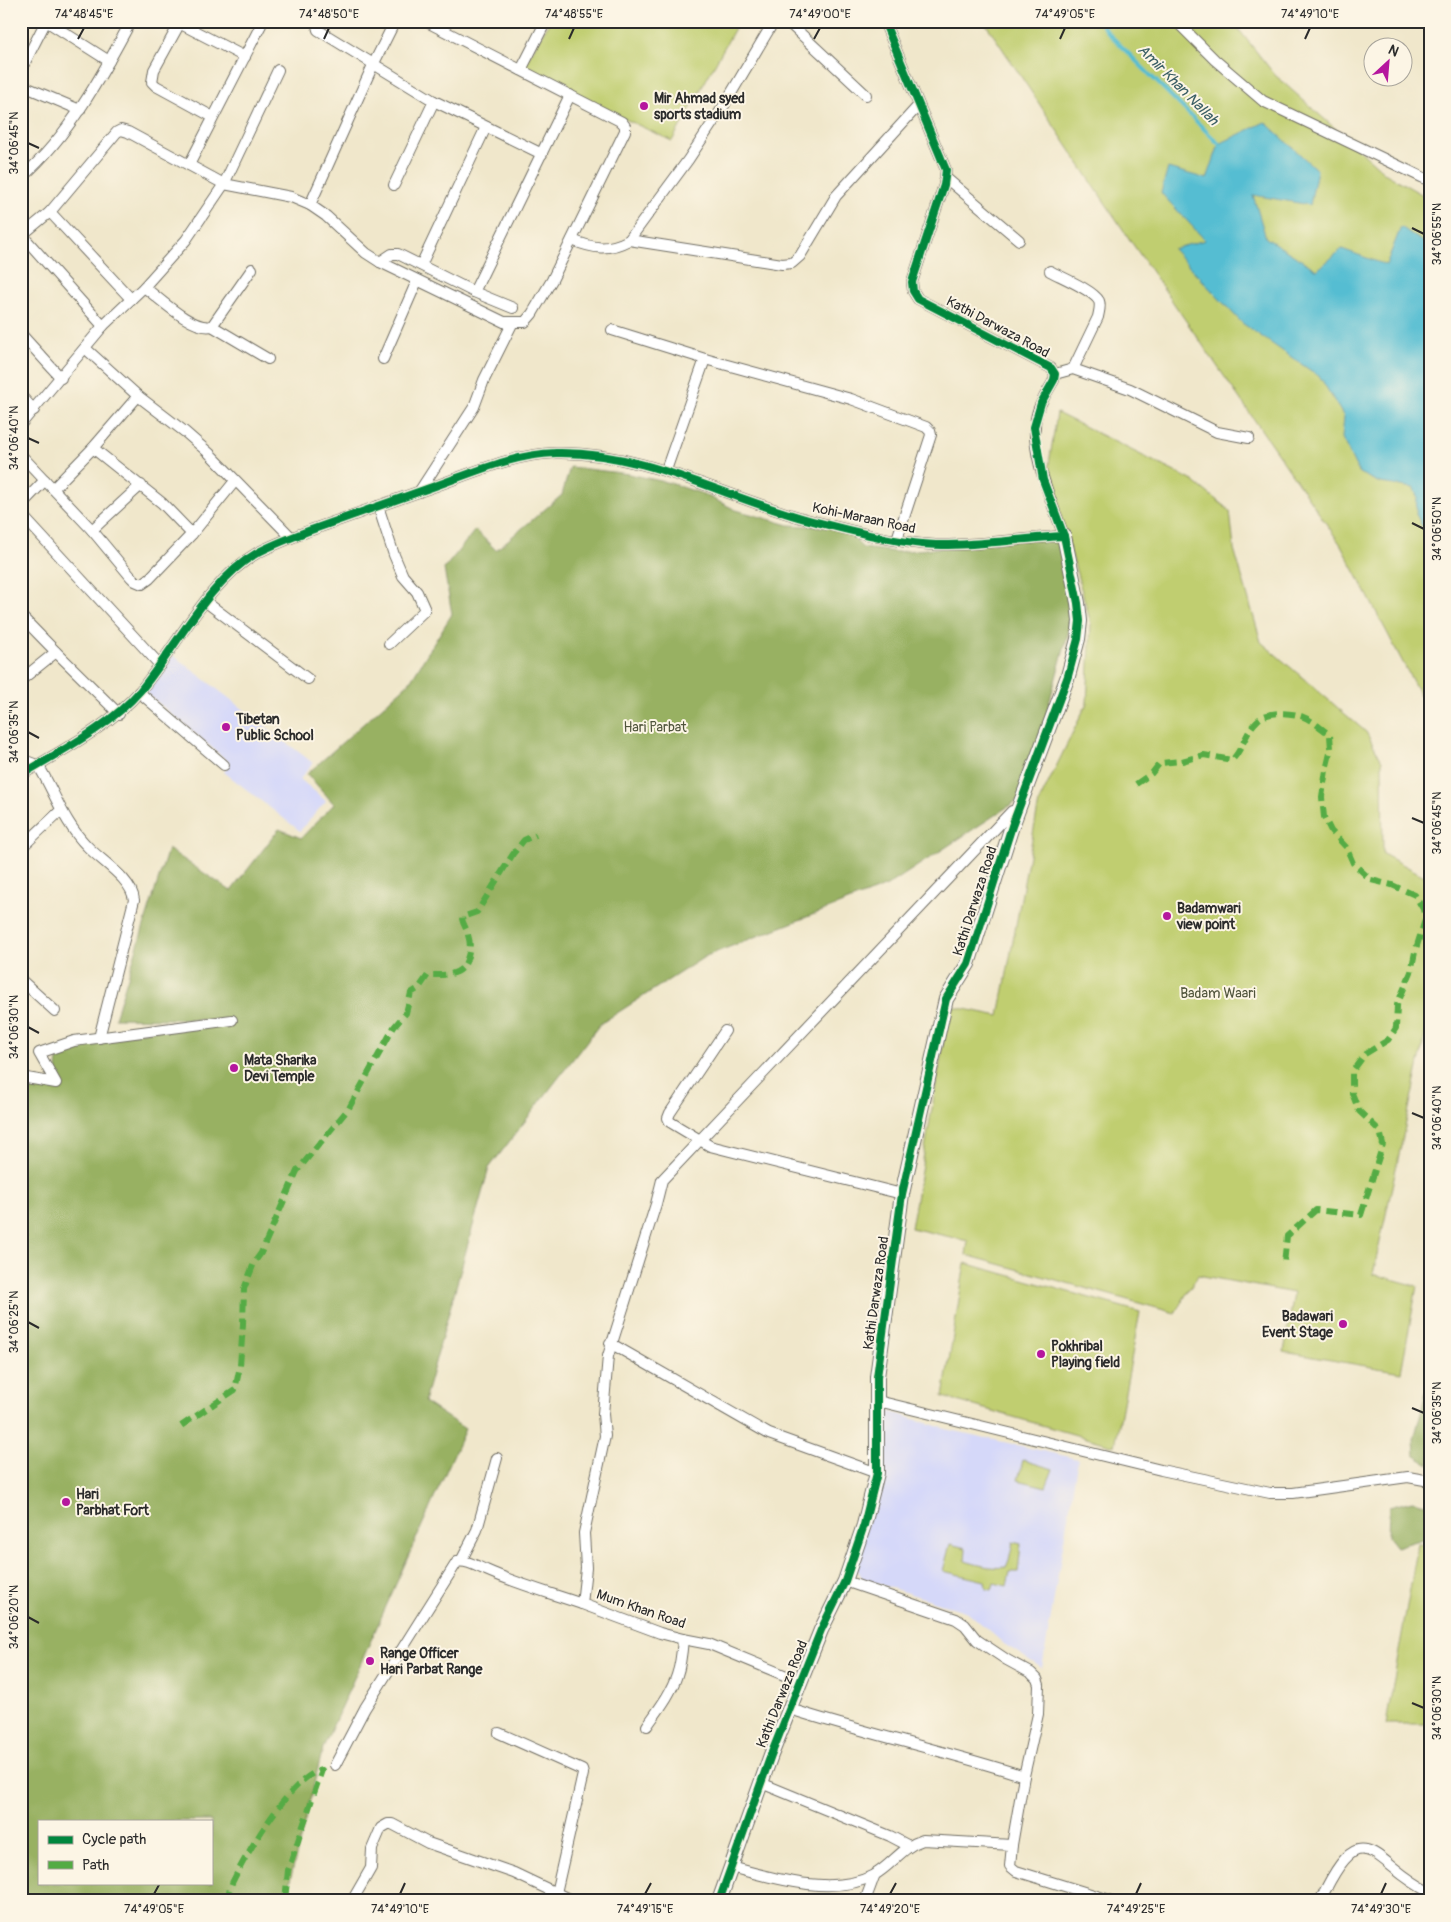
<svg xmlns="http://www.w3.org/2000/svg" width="1451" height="1922" font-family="Pangolin,sans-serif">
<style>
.built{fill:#d5d8f9}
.green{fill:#c0ce70;stroke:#767c4e}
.forest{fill:#98b162;stroke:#626e46;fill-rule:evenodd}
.water{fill:#55bdd2;stroke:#40747e}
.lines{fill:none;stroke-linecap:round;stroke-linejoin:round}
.stream{stroke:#55bdd2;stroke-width:4}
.minor-casing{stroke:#706d63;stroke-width:12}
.tertiary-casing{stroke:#706d63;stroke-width:16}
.minor{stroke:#fff;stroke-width:10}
.tertiary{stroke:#fff;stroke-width:14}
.quiet{stroke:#54ab44;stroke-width:6;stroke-dasharray:12 6;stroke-linecap:butt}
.cycleway-casing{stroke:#fcf5e5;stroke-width:11}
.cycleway{stroke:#00873e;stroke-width:8}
.ticks{fill:none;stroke:#2b2b2b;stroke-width:2}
.poi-dot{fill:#b5179e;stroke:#fcf5e5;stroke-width:2}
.labels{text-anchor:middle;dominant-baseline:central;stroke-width:4;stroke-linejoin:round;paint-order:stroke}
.poi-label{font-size:14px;font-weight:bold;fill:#2b2b2b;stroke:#fcf5e5;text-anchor:start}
.street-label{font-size:14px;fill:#2b2b2b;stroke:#fcf5e5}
.park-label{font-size:14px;fill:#50543c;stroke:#fcf5e5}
.water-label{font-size:15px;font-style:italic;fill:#3a5e65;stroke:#fcf5e5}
.neatline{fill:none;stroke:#2b2b2b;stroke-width:2}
.ticks-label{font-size:12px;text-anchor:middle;fill:#2b2b2b}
</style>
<rect width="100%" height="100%" fill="#fcf5e5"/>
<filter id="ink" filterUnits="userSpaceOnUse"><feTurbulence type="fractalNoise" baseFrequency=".02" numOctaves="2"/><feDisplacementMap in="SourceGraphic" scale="10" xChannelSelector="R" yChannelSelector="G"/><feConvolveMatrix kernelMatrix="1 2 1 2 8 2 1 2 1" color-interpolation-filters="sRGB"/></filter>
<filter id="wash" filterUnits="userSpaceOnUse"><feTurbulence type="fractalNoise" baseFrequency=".0096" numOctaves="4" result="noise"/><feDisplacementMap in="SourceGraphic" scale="20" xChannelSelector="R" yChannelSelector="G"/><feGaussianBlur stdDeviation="1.12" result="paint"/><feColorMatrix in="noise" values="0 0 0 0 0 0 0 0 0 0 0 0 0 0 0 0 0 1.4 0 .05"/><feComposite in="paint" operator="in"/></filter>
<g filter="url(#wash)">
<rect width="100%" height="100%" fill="#f0e7cb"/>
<!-- built -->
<g class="built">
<path d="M 173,655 L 313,763 L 300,779 L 326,801 L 300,831 L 224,772 L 230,763 L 144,691 Z"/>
<path d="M 885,1410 L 946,1429 L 1078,1459 L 1042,1668 L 1004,1644 L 968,1612 L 863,1579 L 854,1564 L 880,1483 Z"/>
</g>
<!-- green -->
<g class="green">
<path d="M 550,21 L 739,21 L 672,141 L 521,70 Z"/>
<path d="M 984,21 L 1232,21 L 1275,75 L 1386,174 L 1430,199 L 1430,714 L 1341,545 L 1132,243 Z"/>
<path d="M 1057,413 L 1193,481 L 1230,511 L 1234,549 L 1261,642 L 1366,732 L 1382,761 L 1383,854 L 1430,879 L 1430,1012 L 1373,1274 L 1417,1286 L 1401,1372 L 1284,1352 L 1294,1293 L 1198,1275 L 1175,1313 L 966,1255 L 968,1241 L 911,1228 L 950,1006 L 999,1016 L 1039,802 L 1087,703 L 1091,624 L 1048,470 Z"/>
<path d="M 965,1263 L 1140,1312 L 1115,1446 L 943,1397 Z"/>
<path d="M 1023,1460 L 1053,1469 L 1046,1487 L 1018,1480 Z"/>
<path d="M 1013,1542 L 1021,1544 L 1018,1572 L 1010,1572 L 1007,1586 L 994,1583 L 992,1590 L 986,1589 L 985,1581 L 943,1571 L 950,1544 L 966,1548 L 965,1561 C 978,1565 992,1569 1006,1567 L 1009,1560 Z"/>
<path d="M 1418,1544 L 1430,1545 L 1430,1724 L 1386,1724 Z"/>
</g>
<!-- forest -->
<g class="forest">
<path d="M 570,467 L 629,474 L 670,483 L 703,494 L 736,510 L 789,525 L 843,528 L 863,548 L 896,552 L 1064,536 L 1070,626 L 1024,796 L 887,886 L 706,956 L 600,1024 L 489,1168 L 424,1402 L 465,1429 L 323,1748 L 285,1901 L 21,1901 L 21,1092 L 56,1083 L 58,1057 L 99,1038 L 227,1020 L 115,1018 L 168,849 L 231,891 L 279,829 L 301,838 L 334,804 L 307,774 L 409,683 L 452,614 L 444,569 L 475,530 L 496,550 L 562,495 ZM 39,1821 L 211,1821 L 211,1883 L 39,1883 Z"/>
<path d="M 1430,1377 L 1430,1465 L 1415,1456 L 1414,1439 Z"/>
<path d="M 1412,1501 L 1430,1505 L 1430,1537 L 1396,1547 L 1388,1537 L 1389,1507 Z"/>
</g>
<!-- water -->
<path class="water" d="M 1265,122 L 1317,170 L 1310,205 L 1253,195 L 1266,238 L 1317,270 L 1342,249 L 1386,265 L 1401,227 L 1430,247 L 1430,542 L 1416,514 L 1417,497 L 1414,488 L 1380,483 L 1359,473 L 1342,438 L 1344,417 L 1320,377 L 1242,323 L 1173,249 L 1205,240 L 1161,193 L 1168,168 L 1207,179 L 1219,144 Z"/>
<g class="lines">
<!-- stream -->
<path class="stream" d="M 1099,21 L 1110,35 L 1219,144"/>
</g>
</g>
<g filter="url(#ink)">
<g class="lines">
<!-- minor casing -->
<g class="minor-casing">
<g id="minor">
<path d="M 46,21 L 109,61"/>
<path d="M 181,21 L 154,70 L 152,82 L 156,86 L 213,117"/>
<path d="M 316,21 L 318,30 L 434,101 L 542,154"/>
<path d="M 787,21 L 866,95"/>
<path d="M 1176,21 L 1215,60 L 1263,101 L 1430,181"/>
<path d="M 179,23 L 245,57"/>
<path d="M 21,70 L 46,21"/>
<path d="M 521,70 L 546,21"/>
<path d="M 21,85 L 80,110"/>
<path d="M 189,165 L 263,21"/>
<path d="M 21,178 C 69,136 101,77 131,21"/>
<path d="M 946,178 L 1019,240"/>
<path d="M 394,185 L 434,101"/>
<path d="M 310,205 L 373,65 L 395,21"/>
<path d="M 50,212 L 131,299"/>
<path d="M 22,235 L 103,326"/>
<path d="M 21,236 L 50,212 L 117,132 L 121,130 L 128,132 L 224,184 L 291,197 L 310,205 L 326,216 L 366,253 L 380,262 L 504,322 L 525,322 L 532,314 L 552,280 L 625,131 L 625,126 L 622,122 L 425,21"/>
<path d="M 572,240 C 594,249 608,251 629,240 L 688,160 L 723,107 L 774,21"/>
<path d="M 629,240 L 782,264 L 792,263 L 800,256 L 836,196 L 918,106"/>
<path d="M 380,262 L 392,254 L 398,254 L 474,292 L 513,308"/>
<path d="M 421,265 L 486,127"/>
<path d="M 1050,271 C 1061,277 1093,290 1099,301 C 1101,306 1099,311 1098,317 L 1073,369"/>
<path d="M 144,287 C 160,299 193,331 212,326 L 252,269"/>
<path d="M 474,292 L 570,95"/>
<path d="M 212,326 L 268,359"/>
<path d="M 612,330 L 705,359 L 851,399 L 926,427 L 930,431 L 931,435 L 897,539"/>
<path d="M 21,334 L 61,378"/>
<path d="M 85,348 L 138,396 L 185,432 L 209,453 L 291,537"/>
<path d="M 383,359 L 417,281"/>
<path d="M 1055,374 L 1073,369 L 1130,389 L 1217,432 L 1249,438"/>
<path d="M 21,396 L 34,410"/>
<path d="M 21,424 L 103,326 L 144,287 L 186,240 L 224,184 L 278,70"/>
<path d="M 93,448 L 162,503 L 192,534"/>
<path d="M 21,455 L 92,530 L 131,577 L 135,581 L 142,584 L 149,579 L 192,534 L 235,481"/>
<path d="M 666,470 L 705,359"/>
<path d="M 53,489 L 93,448 L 138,396"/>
<path d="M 419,492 L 474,407 L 484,380 L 513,322"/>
<path d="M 21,505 L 45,480"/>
<path d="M 378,506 L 394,555 L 403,576 L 417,592 L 425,610 L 389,644"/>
<path d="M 21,514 L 160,665"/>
<path d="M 92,530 L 141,485"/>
<path d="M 206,602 L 308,679"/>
<path d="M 21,616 L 56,652 L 119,714"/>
<path d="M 21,680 L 56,652"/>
<path d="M 139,692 L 224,765"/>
<path d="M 21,759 L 37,765 L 41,770 C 56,796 65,824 87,846 C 101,861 132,879 134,900 L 99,1038"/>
<path d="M 21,775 C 62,750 109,727 140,691 C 176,648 208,581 257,553 C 274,544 293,537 311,530 C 347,517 384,504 421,491 C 464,477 510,454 556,453 C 646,451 725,498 809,520 C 848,530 903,545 942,545 C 983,545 1024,538 1064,536 C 1053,505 1027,447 1037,414 C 1040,402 1048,391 1054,380 L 1055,374 L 1051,368 L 918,299 L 913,291 L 912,282 L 944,185 L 946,170 L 884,21"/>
<path d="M 21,848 L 61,810"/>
<path d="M 21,980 L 55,1011"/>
<path d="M 725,1031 L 670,1113 L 668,1118 L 670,1122 L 710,1146 L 902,1194"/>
<path d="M 21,1077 L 56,1083 L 39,1053 L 74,1041 L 232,1020"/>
<path d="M 610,1343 L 769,1434 L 877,1473"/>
<path d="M 878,1401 L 1161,1470 L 1270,1493 L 1293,1493 L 1408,1477 L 1430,1481"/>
<path d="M 461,1561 L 477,1530 L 497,1458"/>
<path d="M 845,1581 L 956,1619 L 965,1625 L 977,1640 L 1007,1660 L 1031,1673 L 1037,1679 L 1039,1685 L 1038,1714 L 1024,1776 L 1012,1845 L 1010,1866 L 1016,1871 L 1113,1901"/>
<path d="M 801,1682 L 709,1644 L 683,1639 L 660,1633 L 582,1604 L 586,1568 L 584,1533 L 605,1436 L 603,1414 L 608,1356 L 656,1204 L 662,1180 L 1012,811"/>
<path d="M 790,1709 C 867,1734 947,1751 1024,1776"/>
<path d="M 647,1726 C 658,1710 671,1694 677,1675 C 681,1664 682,1651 683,1639"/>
<path d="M 499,1733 L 582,1770 L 583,1774 L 556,1893"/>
<path d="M 335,1765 L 365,1708 L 457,1562 C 466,1559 478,1567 486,1570 C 517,1584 550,1593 582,1604"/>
<path d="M 761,1783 L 890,1836 L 909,1846"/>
<path d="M 731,1867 C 772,1878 834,1897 874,1875 C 892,1865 903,1846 923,1840 L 1012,1845"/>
<path d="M 352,1901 L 371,1868 L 372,1849 L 381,1828 L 388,1824 L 392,1824 L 428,1843 L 514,1873 L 573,1901"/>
<path d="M 865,1901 L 875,1874"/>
<path d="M 1320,1901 C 1364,1807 1373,1865 1430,1892"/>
</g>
</g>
<!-- tertiary casing -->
<g class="tertiary-casing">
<path id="tertiary" d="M 719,1901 L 771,1755 L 821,1630 L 845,1581 L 864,1525 L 877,1473 L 877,1377 L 902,1194 L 946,999 L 968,964 L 1012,826 L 1068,676 L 1078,639 L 1080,621 L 1078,603 L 1064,536"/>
</g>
<!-- minor -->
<use href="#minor" class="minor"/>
<!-- tertiary -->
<use href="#tertiary" class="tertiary"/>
<!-- quiet -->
<g class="quiet">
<path d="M 1136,784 L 1152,773 L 1160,763 L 1182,761 L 1204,755 L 1232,760 C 1243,749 1246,731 1257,721 C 1266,711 1288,712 1301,716 C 1312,720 1321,728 1330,735 L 1331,749 L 1326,770 L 1322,797 L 1324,817 L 1331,831 L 1346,847 L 1353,863 L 1371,880 L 1392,885 L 1415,895 L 1423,909 L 1425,920 L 1415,952 L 1411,972 L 1397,1005 L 1396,1028 L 1388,1040 L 1365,1054 L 1352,1072 L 1352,1093 L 1359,1111 L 1380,1131 L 1383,1144 L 1361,1215 L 1316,1210 L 1287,1236 L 1284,1263"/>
<path d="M 181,1426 L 235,1390 L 240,1366 L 243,1324 L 244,1289 L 254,1263 L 261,1253 L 297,1171 L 349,1108 L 394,1027 L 406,1013 L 411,993 L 419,988 L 428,975 C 444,975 462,977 467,959 C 470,951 471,944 468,935 C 467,928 462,924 462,917 L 477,912 L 513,854 L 524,840 L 536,835"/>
<path d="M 225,1901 C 229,1894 230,1886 234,1879 C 247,1853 292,1775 322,1770 L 288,1870 L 285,1901"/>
</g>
<!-- cycleway casing -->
<g class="cycleway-casing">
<g id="cycleway">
<path d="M 21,775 C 62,750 109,727 140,691 C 176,648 208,581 257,553 C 274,544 293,537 311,530 C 347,517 384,504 421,491 C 464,477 510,454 556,453 C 646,451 725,498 809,520 C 848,530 903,545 942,545 C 983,545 1024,538 1064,536"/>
<path d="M 719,1901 L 771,1755 L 821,1630 L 845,1581 L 864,1525 L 877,1473 L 877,1377 L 902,1194 L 946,999 L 968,964 L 1012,826 L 1068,676 L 1078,639 L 1080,621 L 1078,603 L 1064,536 L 1043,480 L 1034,427 L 1041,403 L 1054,380 L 1055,374 L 1051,368 L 918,299 L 913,291 L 912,282 L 944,185 L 946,170 L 884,21"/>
</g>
</g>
<!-- cycleway -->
<use href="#cycleway" class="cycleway"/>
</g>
</g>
<!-- ticks -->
<path class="ticks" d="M 78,39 L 84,28M 324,39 L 329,28M 569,39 L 574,28M 814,39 L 820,28M 1060,39 L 1065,28M 1305,39 L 1310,28M 28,143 L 39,148M 1412,228 L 1424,234M 28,438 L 39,443M 1412,523 L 1424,529M 28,732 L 39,738M 1412,818 L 1424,823M 28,1027 L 39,1033M 1412,1113 L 1424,1118M 28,1322 L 39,1328M 1412,1408 L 1424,1413M 28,1617 L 39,1623M 1412,1703 L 1424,1708M 154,1894 L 160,1883M 400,1894 L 405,1883M 645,1894 L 651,1883M 890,1894 L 896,1883M 1136,1894 L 1141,1883M 1381,1894 L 1386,1883"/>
<!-- markers -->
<g class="poi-dot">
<circle cx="644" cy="106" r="5"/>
<circle cx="226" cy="727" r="5"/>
<circle cx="1167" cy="916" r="5"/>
<circle cx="234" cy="1068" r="5"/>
<circle cx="1343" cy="1324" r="5"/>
<circle cx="1041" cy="1354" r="5"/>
<circle cx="66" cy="1502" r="5"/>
<circle cx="370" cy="1661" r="5"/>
</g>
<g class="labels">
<!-- poi labels -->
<g class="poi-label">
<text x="654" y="98">Mir Ahmad syed<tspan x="654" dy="16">sports stadium</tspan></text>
<text x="236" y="719">Tibetan<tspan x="236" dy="16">Public School</tspan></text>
<text x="1177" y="908">Badamwari<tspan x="1177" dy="16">view point</tspan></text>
<text x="244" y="1060">Mata Sharika<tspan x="244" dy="16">Devi Temple</tspan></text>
<text x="1333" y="1316" text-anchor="end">Badawari<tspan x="1333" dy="16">Event Stage</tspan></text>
<text x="1051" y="1346">Pokhribal<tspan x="1051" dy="16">Playing field</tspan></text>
<text x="76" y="1494">Hari<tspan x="76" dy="16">Parbhat Fort</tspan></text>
<text x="380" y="1653">Range Officer<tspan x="380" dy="16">Hari Parbat Range</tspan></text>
</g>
<!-- street labels -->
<g class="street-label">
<text transform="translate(998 327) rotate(28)">Kathi Darwaza Road</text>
<text transform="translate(864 518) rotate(12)">Kohi-Maraan Road</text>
<text transform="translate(975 901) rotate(-72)">Kathi Darwaza Road</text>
<text transform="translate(876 1293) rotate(-82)">Kathi Darwaza Road</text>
<text transform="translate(641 1609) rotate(19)">Mum Khan Road</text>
<text transform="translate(782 1694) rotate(-68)">Kathi Darwaza Road</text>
</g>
<!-- park labels -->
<g class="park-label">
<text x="655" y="727">Hari Parbat</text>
<text x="1218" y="993">Badam Waari</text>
</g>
<!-- water labels -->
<g class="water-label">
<text transform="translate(1178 85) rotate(45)">Amir Khan Nallah</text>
</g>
</g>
<!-- margin -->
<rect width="1451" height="1922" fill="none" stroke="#fcf5e5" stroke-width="55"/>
<!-- legend -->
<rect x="38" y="1820" width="175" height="65" fill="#fcf5e5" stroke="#a8a49b"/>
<rect x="48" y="1836" width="25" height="8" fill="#00873e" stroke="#a8a49b"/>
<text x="82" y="1844" font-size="15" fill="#2b2b2b">Cycle path</text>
<rect x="48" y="1861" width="25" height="8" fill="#54ab44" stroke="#a8a49b"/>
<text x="82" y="1870" font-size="15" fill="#2b2b2b">Path</text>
<!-- north arrow -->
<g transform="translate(1388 62) rotate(26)"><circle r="24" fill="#fcf5e5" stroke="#a8a49b"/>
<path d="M0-4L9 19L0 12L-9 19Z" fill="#b5179e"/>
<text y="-8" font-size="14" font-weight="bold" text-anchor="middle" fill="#2b2b2b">N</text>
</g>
<rect x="28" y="28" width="1396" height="1866" class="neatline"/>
<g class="ticks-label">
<text x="84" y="18">74°48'45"E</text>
<text x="329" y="18">74°48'50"E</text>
<text x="574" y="18">74°48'55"E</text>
<text x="820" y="18">74°49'00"E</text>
<text x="1065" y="18">74°49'05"E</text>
<text x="1310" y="18">74°49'10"E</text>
<text transform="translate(14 143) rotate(-90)" y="4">34°06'45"N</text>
<text transform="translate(1437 234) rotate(-90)" y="4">34°06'55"N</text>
<text transform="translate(14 438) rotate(-90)" y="4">34°06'40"N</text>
<text transform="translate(1437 529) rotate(-90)" y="4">34°06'50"N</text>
<text transform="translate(14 732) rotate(-90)" y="4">34°06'35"N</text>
<text transform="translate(1437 823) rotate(-90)" y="4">34°06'45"N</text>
<text transform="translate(14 1027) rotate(-90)" y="4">34°06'30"N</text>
<text transform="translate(1437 1118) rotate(-90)" y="4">34°06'40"N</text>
<text transform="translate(14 1322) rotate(-90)" y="4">34°06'25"N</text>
<text transform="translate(1437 1413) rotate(-90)" y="4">34°06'35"N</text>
<text transform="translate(14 1617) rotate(-90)" y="4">34°06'20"N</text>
<text transform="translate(1437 1708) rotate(-90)" y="4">34°06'30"N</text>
<text x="154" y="1913">74°49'05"E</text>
<text x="400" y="1913">74°49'10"E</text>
<text x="645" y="1913">74°49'15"E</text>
<text x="890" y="1913">74°49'20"E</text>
<text x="1136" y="1913">74°49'25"E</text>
<text x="1381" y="1913">74°49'30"E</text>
</g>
</svg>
